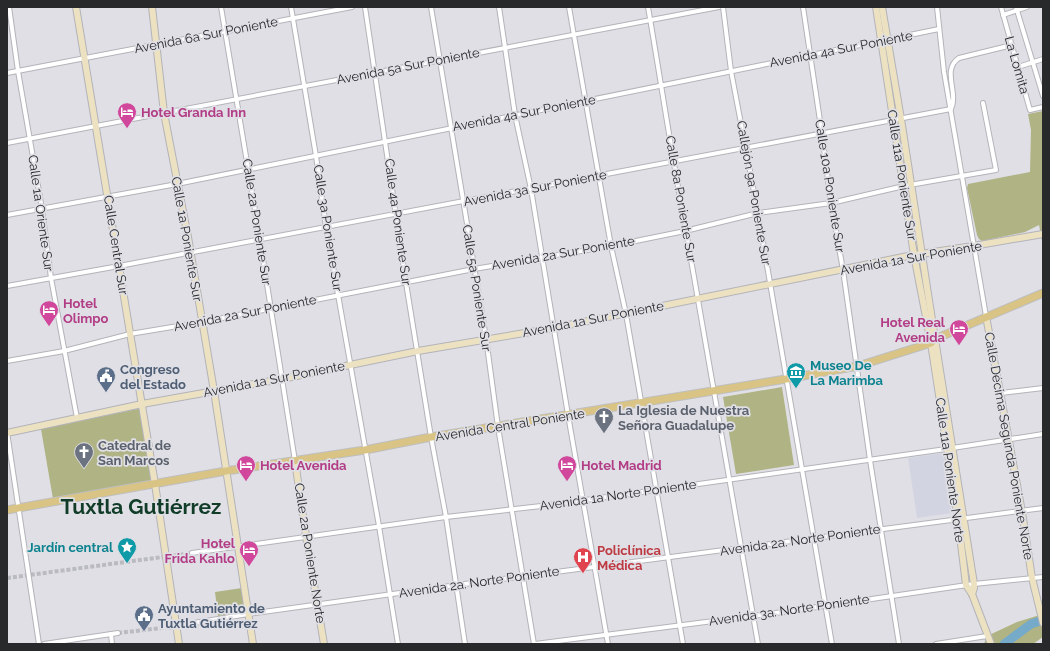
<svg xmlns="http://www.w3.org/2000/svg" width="1050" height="651" font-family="Raleway,sans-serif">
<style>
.built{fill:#d3d4e2}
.green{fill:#b0b484}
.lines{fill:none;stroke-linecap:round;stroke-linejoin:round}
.river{stroke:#75aac9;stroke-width:9}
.street-tunnel{stroke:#babbc0;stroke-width:4;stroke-dasharray:4 2;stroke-linecap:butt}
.street-casing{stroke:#b3b3b9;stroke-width:6}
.secondary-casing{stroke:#b3b3b9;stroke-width:8}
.primary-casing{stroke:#bebfbf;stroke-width:9}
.street{stroke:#fff;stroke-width:4}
.secondary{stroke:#ece2c2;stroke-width:6}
.primary{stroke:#d9c485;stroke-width:7}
.labels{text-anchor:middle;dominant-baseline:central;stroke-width:3.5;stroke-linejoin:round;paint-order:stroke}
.street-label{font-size:13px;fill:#28292b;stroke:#dfdfe5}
.hotel-label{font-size:13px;font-weight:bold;fill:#b23c85;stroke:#dfdfe5;text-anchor:start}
.culture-label{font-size:13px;font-weight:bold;fill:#0d838f;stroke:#dfdfe5;text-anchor:start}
.service-label{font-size:13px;font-weight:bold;fill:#4e5e75;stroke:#dfdfe5;text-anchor:start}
.worship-label{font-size:13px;font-weight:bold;fill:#5b616d;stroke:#dfdfe5;text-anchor:start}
.health-label{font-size:13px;font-weight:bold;fill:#be3a42;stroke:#dfdfe5;text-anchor:start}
.town-label{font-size:21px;font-weight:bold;fill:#103c28;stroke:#dfdfe5}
</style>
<rect width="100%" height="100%" fill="#dfdfe5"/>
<!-- built -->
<path class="built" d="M 943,453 L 952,513 L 917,518 L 908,458 Z"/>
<!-- green -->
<g class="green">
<path d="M 1043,111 L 1043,246 L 1039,225 L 1025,232 L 982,241 L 979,239 L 977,235 L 967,188 L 968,184 L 1030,172 L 1031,130 L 1028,114 Z"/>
<path d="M 782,387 L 794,465 L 736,474 L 723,397 Z"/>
<path d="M 142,408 L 154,482 L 53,499 L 41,429 Z"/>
<path d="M 242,588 L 245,612 L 218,616 L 215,592 Z"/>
<path d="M 1043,614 L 1043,637 L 1033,644 L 984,644 L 987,636 L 1017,622 Z"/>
</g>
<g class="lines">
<!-- river -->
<path class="river" d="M 1004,644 L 1031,624 L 1043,620"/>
<!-- street-tunnel -->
<g class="street-tunnel">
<path d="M 7,578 L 192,553"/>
<path d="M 118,633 L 170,627"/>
</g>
<!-- street casing -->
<g class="street-casing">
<g id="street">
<path d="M 9,7 L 18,71 L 42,209 L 51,278 L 77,418"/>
<path d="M 221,7 L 260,240 L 295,461"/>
<path d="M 291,7 L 316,156 L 326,227 L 379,526 L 398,644"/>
<path d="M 365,7 L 406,283 L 431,437 L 446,517 L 465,644"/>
<path d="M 431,7 L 486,338 L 498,427 L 534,644"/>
<path d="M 499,7 L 515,115 L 531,189 L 568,415 L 608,644"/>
<path d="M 569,7 L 611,246 L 626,314 L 683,644"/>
<path d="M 648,7 C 661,82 672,157 686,231 C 710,369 734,506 758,644"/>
<path d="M 723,7 L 731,71 L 758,213 L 832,644"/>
<path d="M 803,7 L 822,134 L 831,203 L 843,270 L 870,460 L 899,644"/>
<path d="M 937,7 L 944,72 L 986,316"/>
<path d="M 1001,7 L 1030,110 L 1043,107"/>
<path d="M 1016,7 L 1043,96"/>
<path d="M 1003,15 L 1027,7"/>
<path d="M 1018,67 L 1043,59"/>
<path d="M 7,73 L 352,7"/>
<path d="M 7,143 L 719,7"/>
<path d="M 7,215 L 177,184 L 939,29"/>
<path d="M 7,286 L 119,266 L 951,109 C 959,93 941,70 959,58 L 1012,45"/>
<path d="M 7,361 L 64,351 L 130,334 L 202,322 L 474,269 L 611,246 L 685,231 L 758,213 L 831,203 L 904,186 L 996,170 L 983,103"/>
<path d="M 1001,393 L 1043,388"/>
<path d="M 7,432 L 39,644"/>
<path d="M 192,553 L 446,517 L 550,505 L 946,449 L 1043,434"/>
<path d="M 170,627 L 248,614 L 457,585 L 1043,508"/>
<path d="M 111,634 L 112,644"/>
<path d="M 44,644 L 118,633"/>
<path d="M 535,644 L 783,612 L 974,584 L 1043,577"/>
<path d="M 936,644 L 987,636"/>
</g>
</g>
<!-- secondary casing -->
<g class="secondary-casing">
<g id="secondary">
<path d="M 76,7 L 155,484 L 179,644"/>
<path d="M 152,7 L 164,113 L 188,237 L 214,391 L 253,644"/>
<path d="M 876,7 L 914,255 L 931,343 L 958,519 L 966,585 L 972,594 L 991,644"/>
<path d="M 882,7 L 901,119 L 935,339 L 974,584 L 974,588 L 972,594"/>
<path d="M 986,316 L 1022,512 L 1032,578 L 1043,623"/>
<path d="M 7,433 L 142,404 L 282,379 L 418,351 L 554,328 L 908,256 L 973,246 L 1043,234"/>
<path d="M 295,461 L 306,536 L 324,644"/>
</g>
</g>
<!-- primary casing -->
<g class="primary-casing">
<path id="primary" d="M 7,510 L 226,471 L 365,450 L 431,437 L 786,379 L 858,366 L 931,343 L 935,339 L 1043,293"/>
</g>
<!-- street -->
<use href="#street" class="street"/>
<!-- secondary -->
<use href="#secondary" class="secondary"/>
<!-- primary -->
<use href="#primary" class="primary"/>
</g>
<!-- icons -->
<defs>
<g id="hotel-pin" transform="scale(1)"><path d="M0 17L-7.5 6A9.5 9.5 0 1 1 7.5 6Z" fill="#d1479c" stroke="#dfdfe5"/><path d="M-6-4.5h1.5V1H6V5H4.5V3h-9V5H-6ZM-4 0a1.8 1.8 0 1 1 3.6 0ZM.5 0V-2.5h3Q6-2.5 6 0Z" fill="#fff"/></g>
<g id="museum-pin" transform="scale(1)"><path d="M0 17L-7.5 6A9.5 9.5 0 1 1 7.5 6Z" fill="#0f9aa8" stroke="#dfdfe5"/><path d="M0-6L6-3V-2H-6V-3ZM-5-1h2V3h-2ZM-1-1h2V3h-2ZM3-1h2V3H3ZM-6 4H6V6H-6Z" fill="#fff"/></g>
<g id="civic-pin" transform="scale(1)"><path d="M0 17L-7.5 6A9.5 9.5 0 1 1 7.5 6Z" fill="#5c6f8a" stroke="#dfdfe5"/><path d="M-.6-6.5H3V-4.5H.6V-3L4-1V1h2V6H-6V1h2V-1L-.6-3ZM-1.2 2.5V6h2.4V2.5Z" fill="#fff"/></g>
<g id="church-pin" transform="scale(1)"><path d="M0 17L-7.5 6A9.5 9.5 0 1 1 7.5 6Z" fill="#6b7280" stroke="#dfdfe5"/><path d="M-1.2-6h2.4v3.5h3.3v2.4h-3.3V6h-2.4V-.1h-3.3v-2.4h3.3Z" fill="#fff"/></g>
<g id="sight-pin" transform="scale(1)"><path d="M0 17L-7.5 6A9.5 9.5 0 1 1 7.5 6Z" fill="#0f9aa8" stroke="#dfdfe5"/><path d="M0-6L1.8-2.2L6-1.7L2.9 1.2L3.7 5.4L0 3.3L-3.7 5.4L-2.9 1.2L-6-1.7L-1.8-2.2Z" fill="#fff"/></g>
<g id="hospital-pin" transform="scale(1)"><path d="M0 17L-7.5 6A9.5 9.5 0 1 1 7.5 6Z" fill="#e0444e" stroke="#dfdfe5"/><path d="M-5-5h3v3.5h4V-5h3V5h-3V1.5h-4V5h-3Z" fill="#fff"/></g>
</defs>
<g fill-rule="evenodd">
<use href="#hotel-pin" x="127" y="112"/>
<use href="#hotel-pin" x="49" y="310"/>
<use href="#hotel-pin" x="959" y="329"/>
<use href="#museum-pin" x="796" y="372"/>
<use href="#civic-pin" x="106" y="376"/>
<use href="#church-pin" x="604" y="417"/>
<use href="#church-pin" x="84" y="452"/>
<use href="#hotel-pin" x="246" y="465"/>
<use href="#hotel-pin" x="567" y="465"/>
<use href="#sight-pin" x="127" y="547"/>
<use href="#hotel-pin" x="249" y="550"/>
<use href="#hospital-pin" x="583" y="557"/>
<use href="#civic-pin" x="144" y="615"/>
</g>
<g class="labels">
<!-- street labels -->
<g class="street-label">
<text transform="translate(206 35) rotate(-11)">Avenida 6a Sur Poniente</text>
<text transform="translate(841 49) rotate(-11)">Avenida 4a Sur Poniente</text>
<text transform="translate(1017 65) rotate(74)">La Lomita</text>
<text transform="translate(408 66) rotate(-11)">Avenida 5a Sur Poniente</text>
<text transform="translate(524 113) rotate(-11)">Avenida 4a Sur Poniente</text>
<text transform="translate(902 175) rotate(81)">Calle 11a Poniente Sur</text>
<text transform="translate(830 186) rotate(81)">Calle 10a Poniente Sur</text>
<text transform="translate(535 188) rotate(-11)">Avenida 3a Sur Poniente</text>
<text transform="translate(754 193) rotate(80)">Callejón 9a Poniente Sur</text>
<text transform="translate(681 199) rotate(80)">Calle 8a Poniente Sur</text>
<text transform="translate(41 213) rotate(82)">Calle 1a Oriente Sur</text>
<text transform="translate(257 222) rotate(81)">Calle 2a Poniente Sur</text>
<text transform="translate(398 222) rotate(82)">Calle 4a Poniente Sur</text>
<text transform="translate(328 228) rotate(81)">Calle 3a Poniente Sur</text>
<text transform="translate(187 239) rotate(80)">Calle 1a Poniente Sur</text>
<text transform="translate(116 245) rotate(81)">Calle Central Sur</text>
<text transform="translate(563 253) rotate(-10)">Avenida 2a Sur Poniente</text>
<text transform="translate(911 258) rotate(-10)">Avenida 1a Sur Poniente</text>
<text transform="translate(477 288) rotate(81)">Calle 5a Poniente Sur</text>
<text transform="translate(245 313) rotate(-11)">Avenida 2a Sur Poniente</text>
<text transform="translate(593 319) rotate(-11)">Avenida 1a Sur Poniente</text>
<text transform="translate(274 379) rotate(-11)">Avenida 1a Sur Poniente</text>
<text transform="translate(510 425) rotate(-9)">Avenida Central Poniente</text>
<text transform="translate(1009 446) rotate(80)">Calle Décima Segunda Poniente Norte</text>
<text transform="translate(950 470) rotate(82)">Calle 11a Poniente Norte</text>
<text transform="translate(618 495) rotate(-8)">Avenida 1a Norte Poniente</text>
<text transform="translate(800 540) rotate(-8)">Avenida 2a. Norte Poniente</text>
<text transform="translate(310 553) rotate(81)">Calle 2a Poniente Norte</text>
<text transform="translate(479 582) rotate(-8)">Avenida 2a. Norte Poniente</text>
<text transform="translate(789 610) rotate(-8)">Avenida 3a. Norte Poniente</text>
</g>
<!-- hotel labels -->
<g class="hotel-label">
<text x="141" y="112">Hotel Granda Inn</text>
<text x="63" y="303">Hotel<tspan x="63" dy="15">Olimpo</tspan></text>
<text x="945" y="322" text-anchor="end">Hotel Real<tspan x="945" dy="15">Avenida</tspan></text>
<text x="260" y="465">Hotel Avenida</text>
<text x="581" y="465">Hotel Madrid</text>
<text x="235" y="543" text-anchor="end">Hotel<tspan x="235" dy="15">Frida Kahlo</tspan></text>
</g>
<!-- culture labels -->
<g class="culture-label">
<text x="810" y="365">Museo De<tspan x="810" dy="15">La Marimba</tspan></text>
<text x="113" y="547" text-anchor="end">Jardín central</text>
</g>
<!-- service labels -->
<g class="service-label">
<text x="120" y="369">Congreso<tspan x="120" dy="15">del Estado</tspan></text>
<text x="158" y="608">Ayuntamiento de<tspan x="158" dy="15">Tuxtla Gutiérrez</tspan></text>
</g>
<!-- worship labels -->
<g class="worship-label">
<text x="618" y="410">La Iglesia de Nuestra<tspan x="618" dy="15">Señora Guadalupe</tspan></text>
<text x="98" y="445">Catedral de<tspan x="98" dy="15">San Marcos</tspan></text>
</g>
<!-- health labels -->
<g class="health-label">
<text x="597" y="550">Policlínica<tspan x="597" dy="15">Médica</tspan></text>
</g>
<!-- town labels -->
<g class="town-label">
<text x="141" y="506">Tuxtla Gutiérrez</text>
</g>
</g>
<!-- border -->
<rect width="1050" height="651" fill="none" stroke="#28292b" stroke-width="16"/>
</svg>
